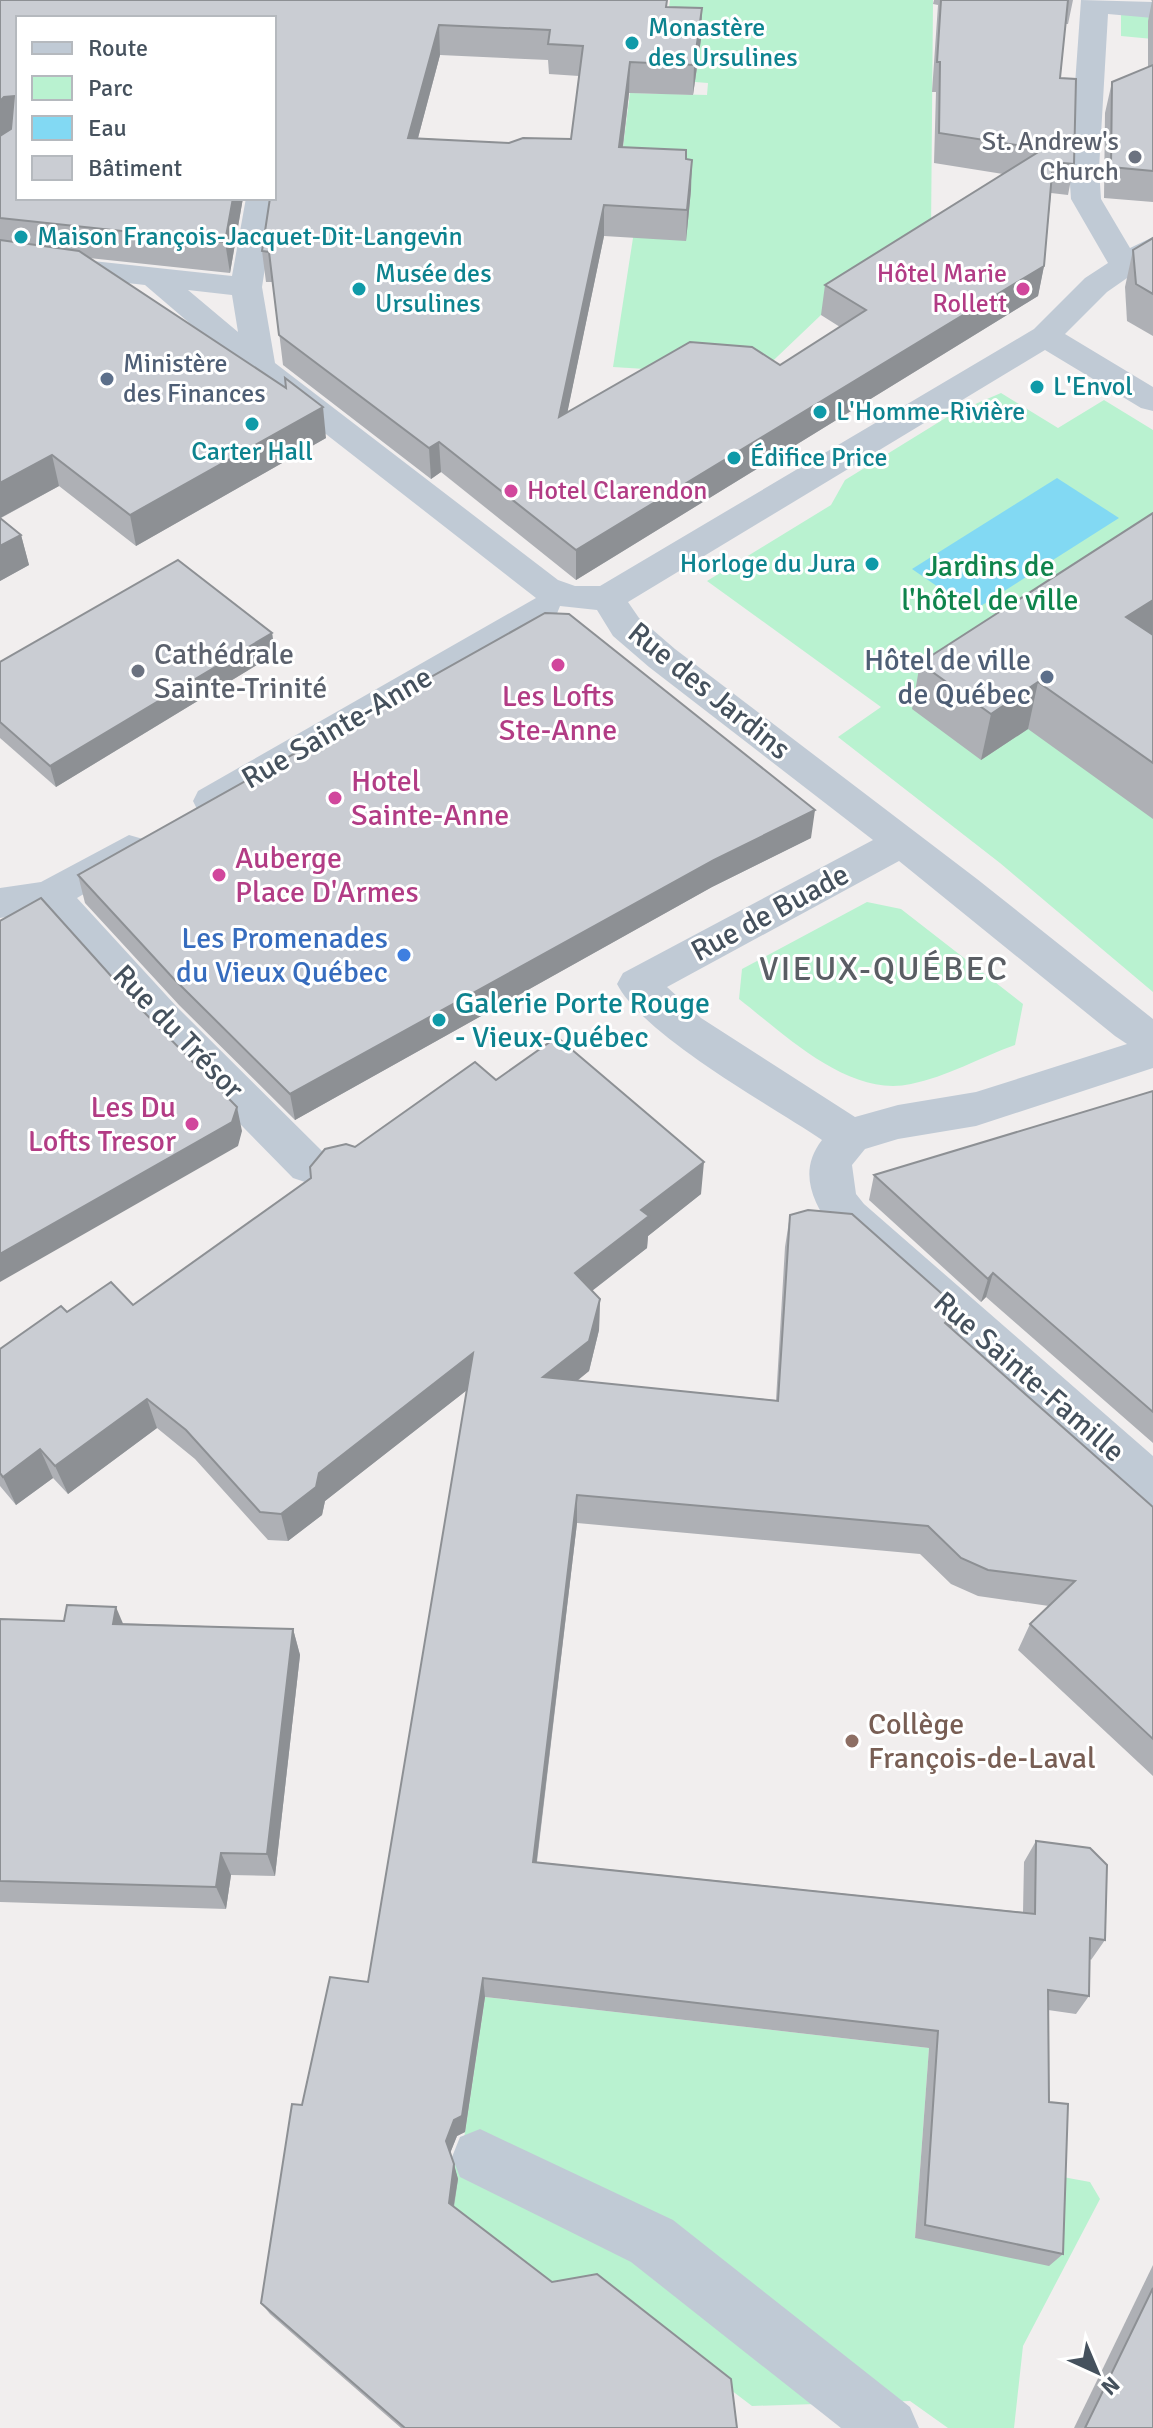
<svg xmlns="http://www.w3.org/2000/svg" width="1153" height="2428" font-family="Signika,sans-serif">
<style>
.green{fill:#b9f2d0}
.water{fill:#82d9f3}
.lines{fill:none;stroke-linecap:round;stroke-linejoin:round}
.minor{fill:#c0cad5;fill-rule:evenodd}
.wall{fill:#aeb0b5;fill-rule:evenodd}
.shaded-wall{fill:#8d9094}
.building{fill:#cacdd3;stroke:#8d9094;stroke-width:2;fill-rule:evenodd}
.culture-dot{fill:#0f9aa8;stroke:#fff;stroke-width:3}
.worship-dot{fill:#6b7280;stroke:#fff;stroke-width:3}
.hotel-dot{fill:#d1479c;stroke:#fff;stroke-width:3}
.service-dot{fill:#5c6f8a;stroke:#fff;stroke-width:3}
.shop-dot{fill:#3f7fe0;stroke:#fff;stroke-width:3}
.education-dot{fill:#8d6e63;stroke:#fff;stroke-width:3}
.labels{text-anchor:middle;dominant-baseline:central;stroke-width:6;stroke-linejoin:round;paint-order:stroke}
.far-culture-label{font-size:26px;fill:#0d838f;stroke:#fff;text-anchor:start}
.far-worship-label{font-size:26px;fill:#5b616d;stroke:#fff;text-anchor:end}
.far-hotel-label{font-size:26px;fill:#b23c85;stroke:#fff;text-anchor:end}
.far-service-label{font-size:26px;fill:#4e5e75;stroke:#fff;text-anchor:start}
.park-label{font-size:30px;fill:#0f844c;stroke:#fff}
.worship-label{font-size:30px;fill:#5b616d;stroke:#fff;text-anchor:start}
.service-label{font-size:30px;fill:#4e5e75;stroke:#fff;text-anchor:end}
.street-label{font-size:30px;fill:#45515d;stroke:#fff}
.hotel-label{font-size:30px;fill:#b23c85;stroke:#fff;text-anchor:start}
.shop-label{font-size:30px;fill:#366cbe;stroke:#fff;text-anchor:end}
.culture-label{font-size:30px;fill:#0d838f;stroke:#fff;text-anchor:start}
.education-label{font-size:30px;fill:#785e54;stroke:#fff;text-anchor:start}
.quarter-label{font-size:34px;letter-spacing:2px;fill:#5a5e64;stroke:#fff}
</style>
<rect width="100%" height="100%" fill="#f1eeee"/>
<!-- green -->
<g class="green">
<path d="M 670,0 L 933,0 L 931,233 L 943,240 L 821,315 L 757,376 L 613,367 L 633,238 L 619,178 L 630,93 L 707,95 L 708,83 L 695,82 L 665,37 Z"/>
<path d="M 1121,13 L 1153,15 L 1153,39 L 1121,36 Z"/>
<path d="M 1001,393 L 1058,428 L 1104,400 L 1153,430 L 1153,992 L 1000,863 L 838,737 L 881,707 L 707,581 L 831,505 L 845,480 L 952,414 Z"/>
<path d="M 867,902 L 901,909 L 1023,1004 L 1015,1045 C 981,1057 946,1077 911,1084 C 849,1098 784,1034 739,999 L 742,969 Z"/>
<path d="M 485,1997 L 929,2048 L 915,2238 L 1052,2175 L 1090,2182 L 1100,2199 L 1023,2346 L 1014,2428 L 948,2428 L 910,2401 L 752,2406 L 727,2387 L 553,2294 L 410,2183 L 415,2157 L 461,2159 Z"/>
</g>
<!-- water -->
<path class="water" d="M 1057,478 L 1119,518 L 973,611 L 912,569 Z"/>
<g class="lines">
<!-- minor -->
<g class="minor">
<path d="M 1081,0 L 1153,2 L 1153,18 L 1108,14 L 1099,169 L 1101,199 L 1130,248 L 1153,237 L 1153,260 L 1107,292 L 1065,334 L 1153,387 L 1153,411 L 1141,408 L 1045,350 L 628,602 L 639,618 L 675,649 L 977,879 L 1153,1019 L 1153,1068 L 976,1126 L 898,1139 L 865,1149 L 852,1165 L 856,1194 L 864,1204 L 1153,1456 L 1153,1507 L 1136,1501 L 832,1230 C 812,1200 798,1171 822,1140 C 770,1105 644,1036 617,984 L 623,973 L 873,840 L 649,667 L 613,636 L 597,610 L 560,606 L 556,616 L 226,811 L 212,815 L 198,811 L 193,801 L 198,791 L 536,598 L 249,374 L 145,285 L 0,269 L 0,251 L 232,276 L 246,198 L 274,198 L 274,195 L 276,198 L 262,287 L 275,363 L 558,580 L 575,586 L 600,586 L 1034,329 L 1085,278 L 1108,263 L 1071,199 L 1069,169 ZM 188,290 L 232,295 L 238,332 ZM 899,861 L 1115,1036 L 1127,1044 L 976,1092 L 898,1105 L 855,1117 L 701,1018 L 667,987 Z"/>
<path d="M 129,835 L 143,839 L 148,849 L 143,859 L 77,898 L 177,1007 L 323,1152 L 330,1165 L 323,1178 L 308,1183 L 293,1178 L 147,1029 L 41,911 L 0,918 L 0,888 L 41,882 Z"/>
<path d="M 480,2129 L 673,2220 L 910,2407 L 919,2428 L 841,2428 L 631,2262 L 460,2177 L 452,2157 L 460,2137 Z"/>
</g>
</g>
<!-- wall -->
<g class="wall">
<path d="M 0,0 L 669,7 L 701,39 L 693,95 L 629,93 L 623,147 L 686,159 L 691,190 L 686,241 L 604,236 L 567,413 L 780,365 L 840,327 L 821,315 L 825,285 L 1003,174 L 934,163 L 936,92 L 932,92 L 938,5 L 933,4 L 934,0 L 1073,0 L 1068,24 L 1065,24 L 1060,78 L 1074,164 L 1068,195 L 1051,193 L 1044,266 L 1038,296 L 576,580 L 441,472 L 431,479 L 283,365 L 273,282 L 266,282 L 262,251 L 274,198 L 274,18 L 230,273 L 89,258 L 326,438 L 136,546 L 59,486 L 1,518 L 21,535 L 29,565 L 0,581 ZM 440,55 L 548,60 L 549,74 L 579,76 L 571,139 L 509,143 L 418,138 Z"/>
<path d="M 1151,0 L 1153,0 L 1153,202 L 1104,198 L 1105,113 L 1112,82 L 1148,67 L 1148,21 L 1152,1 Z"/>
<path d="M 1153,238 L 1153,336 L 1127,321 L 1125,287 L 1133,250 Z"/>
<path d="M 1153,513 L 1153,819 L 1028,729 L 981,760 L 912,709 L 920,663 Z"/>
<path d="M 272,633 L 275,654 L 56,787 L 0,738 L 0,662 Z"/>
<path d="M 811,838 L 712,887 L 295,1120 L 179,1005 L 85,903 L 78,875 Z"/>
<path d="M 496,1080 L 701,1194 L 648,1236 L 647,1248 L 592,1291 L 600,1299 L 599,1330 L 589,1371 L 577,1381 L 776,1400 L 785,1247 L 790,1215 L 958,1308 L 952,1330 L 1153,1507 L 1153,1776 L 1018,1650 L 1030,1624 L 1049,1606 L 978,1596 L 951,1584 L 920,1554 L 577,1523 L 537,1862 L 1023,1912 L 1024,1862 L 1036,1841 L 1105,1940 L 1091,1960 L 1090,1959 L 1089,1996 L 1076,2014 L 1048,2010 L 1049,2102 L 1063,2254 L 1049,2266 L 915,2238 L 929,2048 L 485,1997 L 465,2132 L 457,2136 L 450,2153 L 458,2179 L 454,2207 L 737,2428 L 401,2428 L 270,2314 L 261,2303 L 302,2105 L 368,1982 L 467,1390 L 325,1501 L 322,1515 L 288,1541 L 268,1540 L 195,1459 L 157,1428 L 68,1494 L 53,1478 L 16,1505 L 0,1486 L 0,1349 L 67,1312 L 133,1305 L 355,1147 Z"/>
<path d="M 1153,1091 L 1153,1443 L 986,1297 L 981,1302 L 869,1200 L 874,1175 Z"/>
<path d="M 0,1619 L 293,1629 L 300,1655 L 275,1876 L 231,1875 L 226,1909 L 0,1902 Z"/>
<path d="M 1153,2265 L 1153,2428 L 1074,2428 Z"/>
</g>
<!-- shaded-wall -->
<g class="shaded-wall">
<path d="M 702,8 L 701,39 L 693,95 L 694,65 Z"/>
<path d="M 439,25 L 440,55 L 410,168 L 408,138 Z"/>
<path d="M 630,62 L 629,93 L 619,178 L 619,147 Z"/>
<path d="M 14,96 L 11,128 L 2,136 L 0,146 L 0,101 L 4,97 Z"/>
<path d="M 692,160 L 691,190 L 686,241 L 687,210 Z"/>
<path d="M 233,198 L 243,198 L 230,273 L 225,242 Z"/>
<path d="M 604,205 L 604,236 L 560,448 L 559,417 Z"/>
<path d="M 1044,266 L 1038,296 L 576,580 L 576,550 Z"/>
<path d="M 323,407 L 326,438 L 136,546 L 130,515 Z"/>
<path d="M 439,442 L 441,472 L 431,479 L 429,448 Z"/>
<path d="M 52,455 L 59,486 L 0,518 L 0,483 Z"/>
<path d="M 21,535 L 29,565 L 0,581 L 0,546 Z"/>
<path d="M 1153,600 L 1153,638 L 1126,617 Z"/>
<path d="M 272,633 L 275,654 L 56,787 L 50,766 Z"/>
<path d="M 1038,682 L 1028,729 L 981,760 L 991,714 Z"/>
<path d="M 815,810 L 811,838 L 712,887 L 295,1120 L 290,1094 L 714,860 Z"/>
<path d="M 237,1107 L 242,1131 L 238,1146 L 0,1282 L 0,1254 Z"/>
<path d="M 704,1162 L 701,1194 L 648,1236 L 647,1248 L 575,1304 L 575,1273 L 641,1210 Z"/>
<path d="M 993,1273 L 986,1297 L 981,1302 L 988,1279 Z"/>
<path d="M 600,1299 L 599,1330 L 589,1371 L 544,1407 L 543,1377 Z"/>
<path d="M 958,1308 L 949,1339 L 945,1323 Z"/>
<path d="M 473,1353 L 476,1383 L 325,1501 L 322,1515 L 288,1541 L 281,1514 L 319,1473 Z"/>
<path d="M 147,1399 L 157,1428 L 68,1494 L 55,1466 Z"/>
<path d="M 40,1449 L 53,1478 L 16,1505 L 3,1477 Z"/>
<path d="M 577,1495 L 577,1523 L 534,1883 L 533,1862 Z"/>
<path d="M 116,1607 L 127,1633 L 113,1624 Z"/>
<path d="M 293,1629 L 300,1655 L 275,1876 L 267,1854 Z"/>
<path d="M 221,1853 L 231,1875 L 226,1909 L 216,1887 Z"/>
<path d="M 483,1978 L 485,1997 L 465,2132 L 457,2136 L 449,2156 L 446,2141 Z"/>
<path d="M 454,2164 L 458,2179 L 452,2216 L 449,2203 Z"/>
</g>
<!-- building -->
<g class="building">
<path d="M 0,0 L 667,0 L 666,7 L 702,8 L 694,65 L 630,62 L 619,147 L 686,150 L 686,159 L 692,160 L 687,210 L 604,205 L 559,417 L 690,342 L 752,347 L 780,365 L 866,310 L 825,285 L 1043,149 L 939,133 L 940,62 L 937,62 L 941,0 L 1068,0 L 1060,78 L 1076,79 L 1074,164 L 1053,162 L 1044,266 L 576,550 L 439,442 L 429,448 L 279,335 L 269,252 L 262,251 L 270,198 L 274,198 L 275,168 L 274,166 L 274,18 L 18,18 L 18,198 L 233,198 L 225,242 L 0,218 L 0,136 L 11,129 L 14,96 L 4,97 L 0,101 ZM 439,25 L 550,30 L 548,44 L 583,46 L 571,139 L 523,138 L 509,143 L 408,138 Z"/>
<path d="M 1153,65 L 1153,171 L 1111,167 L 1112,82 Z"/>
<path d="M 1153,238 L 1153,294 L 1136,284 L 1133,250 Z"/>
<path d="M 0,240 L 79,251 L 286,388 L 285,378 L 323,407 L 130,515 L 52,455 L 0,483 Z"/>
<path d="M 1153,513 L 1153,600 L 1126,617 L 1153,635 L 1153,763 L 1038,682 L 991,714 L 920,663 Z"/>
<path d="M 0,518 L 21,535 L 0,546 Z"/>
<path d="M 178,560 L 272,633 L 50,766 L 0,722 L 0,662 Z"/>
<path d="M 545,613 L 569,614 L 815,810 L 714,860 L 290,1094 L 173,978 L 78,875 Z"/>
<path d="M 41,898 L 138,1006 L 237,1107 L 232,1122 L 0,1254 L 0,921 Z"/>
<path d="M 557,1037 L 704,1162 L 641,1210 L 649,1216 L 575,1273 L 600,1299 L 589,1341 L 543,1377 L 778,1401 L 790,1215 L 808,1210 L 852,1214 L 958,1308 L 945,1323 L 1153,1507 L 1153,1739 L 1030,1624 L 1075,1581 L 988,1570 L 961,1558 L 928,1526 L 577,1495 L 533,1862 L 1035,1914 L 1036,1841 L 1090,1848 L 1107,1865 L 1105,1940 L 1090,1938 L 1089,1996 L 1048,1990 L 1049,2102 L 1068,2104 L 1063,2254 L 925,2225 L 938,2031 L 483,1978 L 462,2116 L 454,2120 L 446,2141 L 454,2164 L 449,2203 L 552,2282 L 597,2274 L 731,2379 L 737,2428 L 405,2428 L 261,2303 L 292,2104 L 302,2105 L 330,1977 L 368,1982 L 473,1353 L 319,1473 L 316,1487 L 281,1514 L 260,1512 L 186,1430 L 147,1399 L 55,1466 L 40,1449 L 3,1477 L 0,1473 L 0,1349 L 61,1306 L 67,1312 L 111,1282 L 133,1305 L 311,1178 L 310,1167 L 325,1149 L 346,1144 L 355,1147 L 475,1062 L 496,1080 Z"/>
<path d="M 1153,1091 L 1153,1412 L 993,1273 L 988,1279 L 874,1175 Z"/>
<path d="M 67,1605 L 116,1607 L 113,1624 L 293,1629 L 267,1854 L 221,1853 L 216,1887 L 0,1881 L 0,1619 L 64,1621 Z"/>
<path d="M 1153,2288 L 1153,2428 L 1085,2428 Z"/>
</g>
<!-- markers -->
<g class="culture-dot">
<circle cx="632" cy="43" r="8"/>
<circle cx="21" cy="237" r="8"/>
<circle cx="359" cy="289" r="8"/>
<circle cx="1037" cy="387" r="8"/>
<circle cx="820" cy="412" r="8"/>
<circle cx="252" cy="424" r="8"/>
<circle cx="734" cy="458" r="8"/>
<circle cx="872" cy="564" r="8"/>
<circle cx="439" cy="1020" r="8"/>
</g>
<g class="worship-dot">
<circle cx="1135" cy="157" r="8"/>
<circle cx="138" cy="671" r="8"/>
</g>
<g class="hotel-dot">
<circle cx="1023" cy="289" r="8"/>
<circle cx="511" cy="491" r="8"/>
<circle cx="558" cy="665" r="8"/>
<circle cx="335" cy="798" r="8"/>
<circle cx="219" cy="875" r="8"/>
<circle cx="192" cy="1124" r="8"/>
</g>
<g class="service-dot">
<circle cx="107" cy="379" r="8"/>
<circle cx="1047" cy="677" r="8"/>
</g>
<circle class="shop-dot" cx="404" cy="955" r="8"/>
<circle class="education-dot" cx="852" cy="1741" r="8"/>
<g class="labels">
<!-- far-culture labels -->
<g class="far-culture-label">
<text x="648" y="28">Monastère<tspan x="648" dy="30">des Ursulines</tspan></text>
<text x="37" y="237">Maison François-Jacquet-Dit-Langevin</text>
<text x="375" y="274">Musée des<tspan x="375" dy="30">Ursulines</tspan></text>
<text x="1053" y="387">L'Envol</text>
<text x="836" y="412">L'Homme-Rivière</text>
<text x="252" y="452" text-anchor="middle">Carter Hall</text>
<text x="750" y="458">Édifice Price</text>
<text x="856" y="564" text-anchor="end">Horloge du Jura</text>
</g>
<!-- far-worship labels -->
<g class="far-worship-label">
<text x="1119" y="142">St. Andrew's<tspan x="1119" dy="30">Church</tspan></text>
</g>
<!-- far-hotel labels -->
<g class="far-hotel-label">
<text x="1007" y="274">Hôtel Marie<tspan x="1007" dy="30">Rollett</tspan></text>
<text x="527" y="491" text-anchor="start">Hotel Clarendon</text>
</g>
<!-- far-service labels -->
<g class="far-service-label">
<text x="123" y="364">Ministère<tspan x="123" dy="30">des Finances</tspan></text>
</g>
<!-- park labels -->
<g class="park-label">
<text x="990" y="566">Jardins de<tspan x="990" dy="34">l'hôtel de ville</tspan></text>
</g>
<!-- worship labels -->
<g class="worship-label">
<text x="154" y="654">Cathédrale<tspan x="154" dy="34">Sainte-Trinité</tspan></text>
</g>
<!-- service labels -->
<g class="service-label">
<text x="1031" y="660">Hôtel de ville<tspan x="1031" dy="34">de Québec</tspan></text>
</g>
<!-- street labels -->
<g class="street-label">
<text transform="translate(709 691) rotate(39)">Rue des Jardins</text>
<text transform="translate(337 728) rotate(-30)">Rue Sainte-Anne</text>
<text transform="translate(770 913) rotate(-28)">Rue de Buade</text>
<text transform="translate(178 1032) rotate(46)">Rue du Trésor</text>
<text transform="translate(1029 1377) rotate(41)">Rue Sainte-Famille</text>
</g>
<!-- hotel labels -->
<g class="hotel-label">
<text x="558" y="696" text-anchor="middle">Les Lofts<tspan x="558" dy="34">Ste-Anne</tspan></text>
<text x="351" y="781">Hotel<tspan x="351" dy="34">Sainte-Anne</tspan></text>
<text x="235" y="858">Auberge<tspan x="235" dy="34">Place D'Armes</tspan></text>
<text x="176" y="1107" text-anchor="end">Les Du<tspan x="176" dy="34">Lofts Tresor</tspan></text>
</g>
<!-- shop labels -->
<g class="shop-label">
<text x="388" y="938">Les Promenades<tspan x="388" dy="34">du Vieux Québec</tspan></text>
</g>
<!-- culture labels -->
<g class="culture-label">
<text x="455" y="1003">Galerie Porte Rouge<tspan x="455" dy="34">- Vieux-Québec</tspan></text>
</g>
<!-- education labels -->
<g class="education-label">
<text x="868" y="1724">Collège<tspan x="868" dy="34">François-de-Laval</tspan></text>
</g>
<!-- quarter labels -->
<g class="quarter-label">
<text x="884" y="969">VIEUX-QUÉBEC</text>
</g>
</g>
<!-- legend -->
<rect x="16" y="16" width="260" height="184" fill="#ffffff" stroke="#b5b9be" stroke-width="2"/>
<rect x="32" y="42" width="40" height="12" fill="#c0cad5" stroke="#b5b9be" stroke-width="2"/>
<text x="88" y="56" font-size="24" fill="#45515d">Route</text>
<rect x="32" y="76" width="40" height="24" fill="#b9f2d0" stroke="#b5b9be" stroke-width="2"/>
<text x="88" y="96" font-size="24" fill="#45515d">Parc</text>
<rect x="32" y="116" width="40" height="24" fill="#82d9f3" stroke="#b5b9be" stroke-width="2"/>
<text x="88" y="136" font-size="24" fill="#45515d">Eau</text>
<rect x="32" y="156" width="40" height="24" fill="#cacdd3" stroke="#b5b9be" stroke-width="2"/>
<text x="88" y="176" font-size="24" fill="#45515d">Bâtiment</text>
<!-- north arrow -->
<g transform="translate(1097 2372) rotate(136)" stroke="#ffffff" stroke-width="6" paint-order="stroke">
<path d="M0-6L14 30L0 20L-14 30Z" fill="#45515d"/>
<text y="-12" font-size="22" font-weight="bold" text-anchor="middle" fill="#45515d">N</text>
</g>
</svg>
